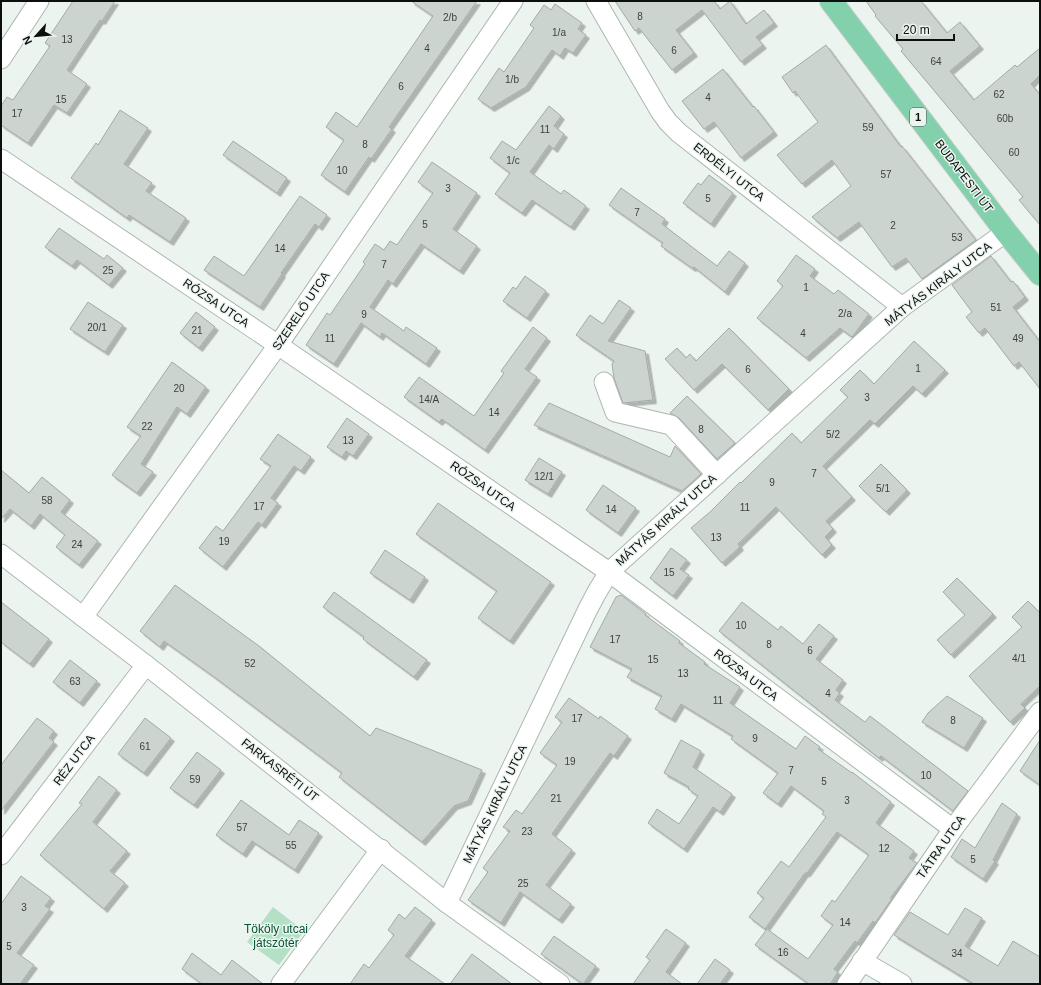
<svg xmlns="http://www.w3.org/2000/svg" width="1041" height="985" font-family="Helvetica,sans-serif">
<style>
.green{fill:#b4e0c5}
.building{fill:#ccd4cf;stroke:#a3aba5;filter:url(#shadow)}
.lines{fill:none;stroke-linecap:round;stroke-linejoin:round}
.minor-casing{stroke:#aeb6b1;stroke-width:21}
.major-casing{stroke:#cecfcf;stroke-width:24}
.minor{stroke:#fff;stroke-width:19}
.major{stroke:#83d0ac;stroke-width:22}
.labels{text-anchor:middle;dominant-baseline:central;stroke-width:3;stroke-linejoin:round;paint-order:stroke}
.number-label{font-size:10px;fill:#3c403e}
.shield{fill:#ecf4ef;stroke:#4f5451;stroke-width:1}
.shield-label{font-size:11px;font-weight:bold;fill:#0c0f0d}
.street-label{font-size:12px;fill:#0c0f0d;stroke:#ecf4ef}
.park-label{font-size:12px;fill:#055432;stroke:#ecf4ef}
</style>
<defs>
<filter id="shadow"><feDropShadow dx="3.5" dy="3.5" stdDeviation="0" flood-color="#0004"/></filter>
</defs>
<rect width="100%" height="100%" fill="#ecf4ef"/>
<!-- green -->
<path class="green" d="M 273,907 L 304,931 L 279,965 L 247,942 Z"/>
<!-- building -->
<g class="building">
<path d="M 73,1 L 115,1 L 102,21 L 100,20 L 67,70 L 87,84 L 67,113 L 54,105 L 28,143 L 1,125 L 1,106 L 7,97 L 13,100 L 50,46 L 45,43 Z"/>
<path d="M 411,1 L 477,1 L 389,127 L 392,129 L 371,159 L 369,157 L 345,192 L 321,175 L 344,140 L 326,127 L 336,112 L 357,127 L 433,16 Z"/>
<path d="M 615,1 L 714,1 L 720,9 L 730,1 L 746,24 L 764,10 L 774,23 L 756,37 L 763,45 L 741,62 L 702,10 L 676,30 L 694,53 L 672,70 L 639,28 L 635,31 Z"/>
<path d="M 866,1 L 921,1 L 947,33 L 960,22 L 980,46 L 950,71 L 974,100 L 1015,65 L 1017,67 L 1040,48 L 1040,75 L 1031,84 L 1040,95 L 1040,225 L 1019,200 L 1023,197 L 901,51 L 903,49 L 875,16 L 876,15 Z"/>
<path d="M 555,4 L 582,23 L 578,29 L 586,35 L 573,53 L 565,48 L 560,56 L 552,50 L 526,87 L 491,108 L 478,99 L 499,68 L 504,72 L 534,28 L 530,25 L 544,5 L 551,10 Z"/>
<path d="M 826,45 L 901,147 L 902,146 L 976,240 L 922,279 L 906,258 L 892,267 L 859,222 L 837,238 L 812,217 L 851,186 L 832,160 L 802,184 L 777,155 L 818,122 L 795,91 L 793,93 L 782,77 Z"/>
<path d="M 723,69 L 753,107 L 754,106 L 774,132 L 741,158 L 714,122 L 704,129 L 682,101 Z"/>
<path d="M 549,106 L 561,116 L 554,126 L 564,134 L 554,149 L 549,145 L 530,172 L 561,194 L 564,190 L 586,206 L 571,227 L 532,200 L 522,213 L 495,194 L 510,173 L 490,158 L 502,141 L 516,150 Z"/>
<path d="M 120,110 L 148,128 L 124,164 L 152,183 L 146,191 L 186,218 L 170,242 L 129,215 L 127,218 L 71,178 L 96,143 L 98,145 Z"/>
<path d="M 233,141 L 287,178 L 277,193 L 223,155 Z"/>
<path d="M 432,162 L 477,193 L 453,229 L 477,246 L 460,271 L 421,244 L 393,284 L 388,280 L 370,307 L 404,331 L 406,327 L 437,348 L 426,364 L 382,333 L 380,337 L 361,323 L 334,364 L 306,345 L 327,313 L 330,315 L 365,264 L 363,262 L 375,244 L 384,250 L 390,241 L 397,245 L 433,193 L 418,182 Z"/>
<path d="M 709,175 L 733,193 L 711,224 L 683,203 L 698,183 L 701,185 Z"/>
<path d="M 621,188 L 665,219 L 662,224 L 717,266 L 729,251 L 745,263 L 725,292 L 694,267 L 692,268 L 661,246 L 663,243 L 609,205 Z"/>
<path d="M 300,196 L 327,215 L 319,227 L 315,224 L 281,273 L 282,274 L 260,307 L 204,270 L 214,256 L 244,276 Z"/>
<path d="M 59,228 L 104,259 L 107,255 L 123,268 L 109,285 L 77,260 L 72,266 L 45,247 Z"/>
<path d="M 796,255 L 815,269 L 810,276 L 834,294 L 838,290 L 869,314 L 852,337 L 840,328 L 806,358 L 757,318 L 783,286 L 777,281 Z"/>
<path d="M 991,256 L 1011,282 L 1013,281 L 1025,297 L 1013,307 L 1040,342 L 1040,389 L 1019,362 L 1014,366 L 985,328 L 979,333 L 966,317 L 972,312 L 952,285 Z"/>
<path d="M 525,276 L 546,291 L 527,318 L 503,301 L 513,287 L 516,289 Z"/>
<path d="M 619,300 L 631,308 L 608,341 L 645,351 L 653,400 L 623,403 L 614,378 L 612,364 L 614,361 L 576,335 L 590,315 L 603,324 Z"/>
<path d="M 88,302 L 123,325 L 105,352 L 70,329 Z"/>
<path d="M 196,312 L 215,327 L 199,348 L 180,333 Z"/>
<path d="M 533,327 L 547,338 L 525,369 L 537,377 L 485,450 L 442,419 L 439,422 L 404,397 L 419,377 L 474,416 L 504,373 L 501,371 Z"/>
<path d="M 729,328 L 789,389 L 768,410 L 722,364 L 694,390 L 665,359 L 677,348 L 686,358 L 690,354 L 696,361 Z"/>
<path d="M 914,341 L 945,370 L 922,394 L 913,386 L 875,424 L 870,420 L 823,466 L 852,497 L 826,521 L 833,529 L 825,537 L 832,545 L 822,555 L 776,507 L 738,544 L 740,547 L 722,563 L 691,528 L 710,512 L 740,482 L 741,483 L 792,433 L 801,443 L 848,397 L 840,390 L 860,370 L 874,384 Z"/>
<path d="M 172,362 L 206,387 L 187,414 L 177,407 L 141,464 L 153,472 L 137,493 L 112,475 L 141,436 L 127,427 Z"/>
<path d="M 687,396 L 735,443 L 717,459 L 679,418 L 670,413 Z"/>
<path d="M 549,403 L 670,457 L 675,446 L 701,474 L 682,491 L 534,425 Z"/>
<path d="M 347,418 L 369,434 L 353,456 L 346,451 L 342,457 L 327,447 Z"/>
<path d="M 278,434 L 311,457 L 301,471 L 294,466 L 271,498 L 278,503 L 262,525 L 258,522 L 223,567 L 199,548 L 216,526 L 223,531 L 271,466 L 260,459 Z"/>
<path d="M 539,458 L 562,472 L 548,494 L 525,480 Z"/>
<path d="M 881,464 L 907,490 L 886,512 L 859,486 Z"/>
<path d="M 1,470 L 29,493 L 42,477 L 70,500 L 61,512 L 98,541 L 79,565 L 56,547 L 65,535 L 40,514 L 31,526 L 10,509 L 1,519 Z"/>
<path d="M 603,485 L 636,508 L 618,533 L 586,510 Z"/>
<path d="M 438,503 L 551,582 L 510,641 L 478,618 L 497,591 L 416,534 Z"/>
<path d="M 671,548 L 687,560 L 680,569 L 689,575 L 673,596 L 650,578 Z"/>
<path d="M 385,550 L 425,577 L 410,600 L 370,573 Z"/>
<path d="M 957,578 L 993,614 L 951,655 L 937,640 L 965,615 L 943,592 Z"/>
<path d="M 175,585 L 259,646 L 370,736 L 376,728 L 482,770 L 468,801 L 454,806 L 422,842 L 339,777 L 342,773 L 213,676 L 164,641 L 160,647 L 140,631 Z"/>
<path d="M 334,592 L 427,660 L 414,677 L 363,639 L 364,637 L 323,607 Z"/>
<path d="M 621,595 L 646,614 L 645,615 L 680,641 L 679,643 L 705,662 L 704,664 L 740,687 L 730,703 L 796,749 L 805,736 L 820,747 L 818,749 L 852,773 L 852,772 L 891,802 L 876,823 L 914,851 L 909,858 L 917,863 L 891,897 L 891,900 L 875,923 L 873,921 L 857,943 L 855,941 L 834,969 L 838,972 L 830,984 L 809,984 L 755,945 L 767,929 L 808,959 L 833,925 L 821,916 L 832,900 L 835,902 L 869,855 L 837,832 L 807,873 L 805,873 L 765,929 L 749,917 L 764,898 L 757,893 L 781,861 L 789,867 L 826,817 L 822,814 L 824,811 L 791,786 L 778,804 L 763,793 L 778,773 L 731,739 L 733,736 L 681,704 L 672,719 L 655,709 L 662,696 L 627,677 L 632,669 L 590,647 L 616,597 Z"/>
<path d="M 1028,601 L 1040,613 L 1040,686 L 1021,704 L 1025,708 L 1010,722 L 969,676 L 1022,627 L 1012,617 Z"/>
<path d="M 1,602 L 49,639 L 30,664 L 1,642 Z"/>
<path d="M 742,602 L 778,630 L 781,626 L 803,644 L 819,624 L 834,636 L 816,659 L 843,680 L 836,690 L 840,693 L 835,700 L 865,722 L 870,716 L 968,791 L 953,811 L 881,756 L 879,758 L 719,631 Z"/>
<path d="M 70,660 L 97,681 L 80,703 L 53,682 Z"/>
<path d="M 947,696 L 983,718 L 964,748 L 922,722 L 928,713 Z"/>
<path d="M 569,698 L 599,719 L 600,716 L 628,736 L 614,756 L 610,753 L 552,834 L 572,850 L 546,885 L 571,904 L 559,920 L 520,892 L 501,923 L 468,900 L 488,872 L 483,868 L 510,831 L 503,827 L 516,810 L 522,814 L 557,765 L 540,753 L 562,722 L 555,717 Z"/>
<path d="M 37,718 L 54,731 L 49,738 L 54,742 L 1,811 L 1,765 Z"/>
<path d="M 145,718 L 171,738 L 144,773 L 118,754 Z"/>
<path d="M 681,740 L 701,751 L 693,767 L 732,794 L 720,812 L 713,807 L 684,849 L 648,823 L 657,809 L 679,824 L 698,796 L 688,789 L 689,787 L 664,773 Z"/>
<path d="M 1040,740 L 1040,785 L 1020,771 Z"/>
<path d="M 197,752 L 221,770 L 194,805 L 170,788 Z"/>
<path d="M 99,776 L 117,790 L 93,822 L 127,851 L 110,871 L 125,883 L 104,909 L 40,855 L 82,804 L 79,803 Z"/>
<path d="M 241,800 L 289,835 L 299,820 L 319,833 L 295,870 L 252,841 L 243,854 L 216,835 Z"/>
<path d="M 1002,803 L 1017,814 L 993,860 L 995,861 L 983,879 L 951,857 L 962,839 L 975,848 Z"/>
<path d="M 21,876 L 51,898 L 45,906 L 50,909 L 17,953 L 34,965 L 20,984 L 1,984 L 1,904 Z"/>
<path d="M 415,907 L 432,920 L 405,956 L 445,984 L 350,984 L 364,964 L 369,968 L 394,935 L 388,930 L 399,914 L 405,919 Z"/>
<path d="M 965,908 L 982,918 L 965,946 L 998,966 L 1013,941 L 1040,957 L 1040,984 L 974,984 L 894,935 L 910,912 L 948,935 Z"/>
<path d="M 666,929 L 686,943 L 666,972 L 682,984 L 633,984 L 650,960 L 646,957 Z"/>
<path d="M 554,936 L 596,966 L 583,984 L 541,954 Z"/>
<path d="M 192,953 L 221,975 L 232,960 L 263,984 L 202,984 L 182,969 Z"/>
<path d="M 472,954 L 512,984 L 450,984 Z"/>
<path d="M 715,959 L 730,970 L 720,984 L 697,984 Z"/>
</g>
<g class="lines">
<!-- minor casing -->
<g class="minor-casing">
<g id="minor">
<path d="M 596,1 L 660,111 L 668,122 L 679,133 L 902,307"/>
<path d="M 1,59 L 39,1"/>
<path d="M 1,159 L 278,345 L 609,572 L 953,829"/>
<path d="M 604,382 L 615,412 L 671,425 L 717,475"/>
<path d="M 1,554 L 146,665 L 447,903 L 560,984"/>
<path d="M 83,617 L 278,345 L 513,1"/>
<path d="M 1,855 L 146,665"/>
<path d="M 447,903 L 588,609 L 597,592 L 609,572 L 902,307 L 1006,232"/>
<path d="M 862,961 L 902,984"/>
<path d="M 281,984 L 381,849"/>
<path d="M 847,984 L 953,829 L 1040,712"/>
</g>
</g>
<!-- major casing -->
<g class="major-casing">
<path id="major" d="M 831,1 L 1006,232 L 1040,274"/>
</g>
<!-- minor -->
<use href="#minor" class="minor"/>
<!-- major -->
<use href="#major" class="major"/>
</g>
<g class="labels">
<!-- number labels -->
<g class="number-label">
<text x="640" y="16">8</text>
<text x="450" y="17">2/b</text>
<text x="559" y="32">1/a</text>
<text x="67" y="39">13</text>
<text x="427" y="48">4</text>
<text x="674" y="50">6</text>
<text x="936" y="61">64</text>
<text x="512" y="79">1/b</text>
<text x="401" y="86">6</text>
<text x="999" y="94">62</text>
<text x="708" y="97">4</text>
<text x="61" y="99">15</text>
<text x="17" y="113">17</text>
<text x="1005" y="118">60b</text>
<text x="868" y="127">59</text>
<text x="545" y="129">11</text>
<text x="365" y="144">8</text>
<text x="1014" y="152">60</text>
<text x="513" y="160">1/c</text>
<text x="342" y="170">10</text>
<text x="886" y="174">57</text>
<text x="448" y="188">3</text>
<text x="708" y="198">5</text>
<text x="637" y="212">7</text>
<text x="425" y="224">5</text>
<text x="893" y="225">2</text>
<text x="957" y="237">53</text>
<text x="280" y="248">14</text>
<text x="384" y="264">7</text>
<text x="108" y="270">25</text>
<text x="806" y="287">1</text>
<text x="996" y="307">51</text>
<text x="845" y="313">2/a</text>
<text x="364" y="314">9</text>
<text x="97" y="327">20/1</text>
<text x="197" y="330">21</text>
<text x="803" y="333">4</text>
<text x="330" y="338">11</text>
<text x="1018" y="338">49</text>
<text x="918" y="368">1</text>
<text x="748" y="369">6</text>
<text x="179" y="388">20</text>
<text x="867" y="397">3</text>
<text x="429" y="399">14/A</text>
<text x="494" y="412">14</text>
<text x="147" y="426">22</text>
<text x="701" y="429">8</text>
<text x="833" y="434">5/2</text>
<text x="348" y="440">13</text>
<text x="814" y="473">7</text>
<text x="544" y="476">12/1</text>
<text x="772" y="482">9</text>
<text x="883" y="488">5/1</text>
<text x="47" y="500">58</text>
<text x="259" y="506">17</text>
<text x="745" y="507">11</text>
<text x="611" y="509">14</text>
<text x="716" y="537">13</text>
<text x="224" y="541">19</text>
<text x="77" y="544">24</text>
<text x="669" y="572">15</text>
<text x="741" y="625">10</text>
<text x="615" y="639">17</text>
<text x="769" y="644">8</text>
<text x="810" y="650">6</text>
<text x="1019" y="658">4/1</text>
<text x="653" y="659">15</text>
<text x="250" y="663">52</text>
<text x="683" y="673">13</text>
<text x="75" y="681">63</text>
<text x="828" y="693">4</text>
<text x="718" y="700">11</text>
<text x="577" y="718">17</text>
<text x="953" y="720">8</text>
<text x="755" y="738">9</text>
<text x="145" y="746">61</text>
<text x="570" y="761">19</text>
<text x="791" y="770">7</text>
<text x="926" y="775">10</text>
<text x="195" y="779">59</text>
<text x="824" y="781">5</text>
<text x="556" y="798">21</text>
<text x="847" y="800">3</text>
<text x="242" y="827">57</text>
<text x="527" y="831">23</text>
<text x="291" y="845">55</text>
<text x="884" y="848">12</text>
<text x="973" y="859">5</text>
<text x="523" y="883">25</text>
<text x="24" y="907">3</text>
<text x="845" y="922">14</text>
<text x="9" y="946">5</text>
<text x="783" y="952">16</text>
<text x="957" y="953">34</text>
</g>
<!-- shield labels -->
<rect class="shield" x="910" y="108" width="16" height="18" rx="3"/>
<g class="shield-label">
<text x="918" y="117">1</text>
</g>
<!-- street labels -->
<g class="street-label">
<text transform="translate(729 172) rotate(38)">ERDÉLYI UTCA</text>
<text transform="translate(964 176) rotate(53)">BUDAPESTI ÚT</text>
<text transform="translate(938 284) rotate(-37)">MÁTYÁS KIRÁLY UTCA</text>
<text transform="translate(216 303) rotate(34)">RÓZSA UTCA</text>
<text transform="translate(301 311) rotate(-56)">SZERELŐ UTCA</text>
<text transform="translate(483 486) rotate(35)">RÓZSA UTCA</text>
<text transform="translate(666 520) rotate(-42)">MÁTYÁS KIRÁLY UTCA</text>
<text transform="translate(746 675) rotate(37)">RÓZSA UTCA</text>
<text transform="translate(74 760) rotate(-53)">RÉZ UTCA</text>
<text transform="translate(280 770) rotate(38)">FARKASRÉTI ÚT</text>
<text transform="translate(495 804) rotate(-64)">MÁTYÁS KIRÁLY UTCA</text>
<text transform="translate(941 847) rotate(-55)">TÁTRA UTCA</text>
</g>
<!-- park labels -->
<g class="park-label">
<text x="276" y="929">Tököly utcai<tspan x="276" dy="14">játszótér</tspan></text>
</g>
</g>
<!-- border -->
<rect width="1041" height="985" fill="none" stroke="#0c0f0d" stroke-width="4"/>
<!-- north arrow -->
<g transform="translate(36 36) rotate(243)" stroke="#ecf4ef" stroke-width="3" paint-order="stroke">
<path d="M0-3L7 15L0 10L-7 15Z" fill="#0c0f0d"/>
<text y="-6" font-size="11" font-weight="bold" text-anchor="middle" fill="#0c0f0d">N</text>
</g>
<!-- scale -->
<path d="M897 34v6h57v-6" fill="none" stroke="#0c0f0d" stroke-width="2"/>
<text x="903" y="34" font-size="12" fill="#0c0f0d" stroke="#ecf4ef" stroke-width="3" paint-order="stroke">20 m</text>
</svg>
